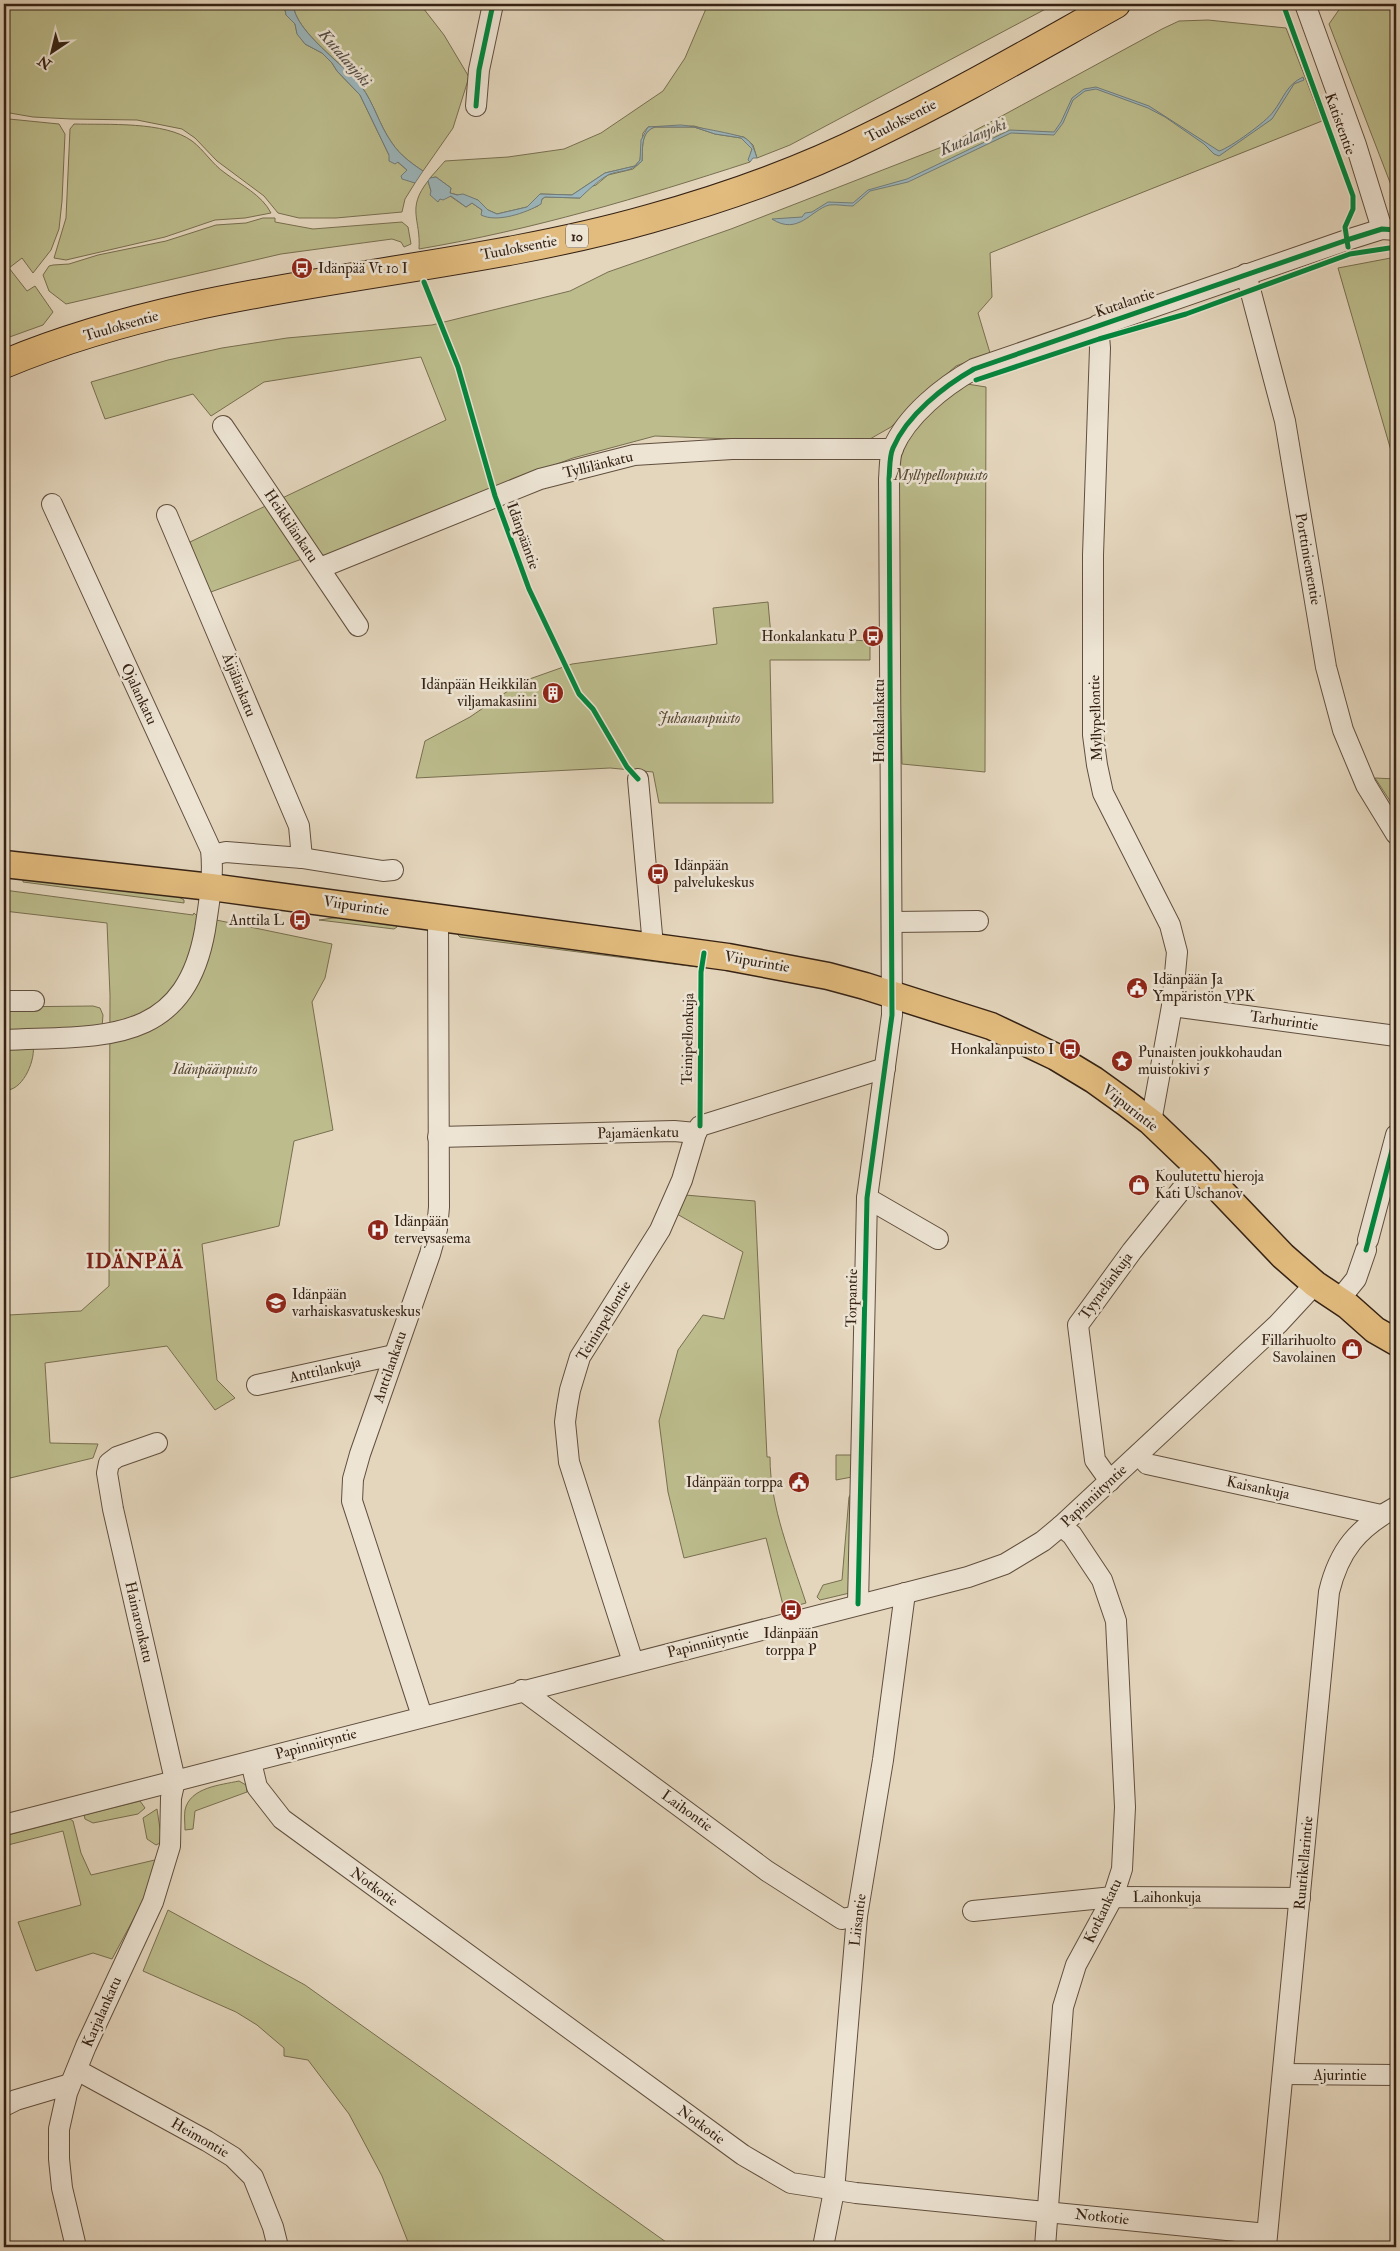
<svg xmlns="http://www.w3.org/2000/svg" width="1400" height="2251" font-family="'IM FELL Double Pica',serif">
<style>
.green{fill:#bcbc8c;stroke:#786f50}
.water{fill:#9bb6bc;stroke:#727b79}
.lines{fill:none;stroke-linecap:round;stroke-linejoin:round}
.minor-casing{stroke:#614f3e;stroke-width:22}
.major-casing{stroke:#352214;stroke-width:29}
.highway-casing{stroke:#352214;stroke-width:30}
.minor{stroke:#ede4d4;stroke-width:20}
.major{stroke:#e2bb7e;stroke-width:26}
.highway{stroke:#e2bb7e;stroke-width:28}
.cycleway-casing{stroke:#ede4d4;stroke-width:8}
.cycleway{stroke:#00873e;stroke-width:5}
.labels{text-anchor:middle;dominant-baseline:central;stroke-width:5;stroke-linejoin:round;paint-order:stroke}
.shield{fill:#ede4d4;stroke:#6c5c4e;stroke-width:1}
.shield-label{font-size:14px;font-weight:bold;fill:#352214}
.street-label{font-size:15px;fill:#352214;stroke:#ede4d4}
.poi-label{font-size:15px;fill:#352214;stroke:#ede4d4;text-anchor:start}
.park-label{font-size:15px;font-style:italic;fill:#574832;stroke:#ede4d4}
.water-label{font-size:16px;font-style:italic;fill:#544e46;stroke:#ede4d4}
.district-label{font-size:20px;font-weight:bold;letter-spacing:1px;fill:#7a1f14;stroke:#ede4d4}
</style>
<rect width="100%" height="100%" fill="#e4d6bd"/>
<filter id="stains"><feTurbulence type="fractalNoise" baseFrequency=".004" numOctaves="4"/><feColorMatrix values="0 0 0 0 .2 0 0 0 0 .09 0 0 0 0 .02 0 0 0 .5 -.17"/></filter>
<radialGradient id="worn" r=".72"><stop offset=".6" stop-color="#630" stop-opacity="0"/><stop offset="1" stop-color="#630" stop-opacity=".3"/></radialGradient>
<!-- green -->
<g class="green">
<path d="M 4,4 L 284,4 L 286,15 L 295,24 L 297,33 L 305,44 L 322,53 L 332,63 L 337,71 L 360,95 L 389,155 L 407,170 L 401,176 L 415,183 L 405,199 L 402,212 L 336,218 L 299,218 L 278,213 L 264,196 L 217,161 L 195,138 L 182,129 L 137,120 L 71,119 L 33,117 L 4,112 Z"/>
<path d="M 293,4 L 420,4 L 444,35 L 469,77 L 453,128 L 423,171 C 411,163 400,155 392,143 C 379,125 374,103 361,86 C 344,64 295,32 293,4 Z"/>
<path d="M 708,4 L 1055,4 L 790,145 L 757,158 L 753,145 L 744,137 L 719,133 L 694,126 L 648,127 L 643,133 L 640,160 L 635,166 L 605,173 L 572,195 L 540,194 L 527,207 L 497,214 L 488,210 L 478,200 L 450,193 L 451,188 L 436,177 L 430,178 L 445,161 L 508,157 L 564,149 L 601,133 L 663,91 L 685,58 Z"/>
<path d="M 1343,4 L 1396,4 L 1396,198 L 1329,24 Z"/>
<path d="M 1208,20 L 1286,28 L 1322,121 L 990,253 L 992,297 L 978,313 L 990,353 L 956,366 L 920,397 L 891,427 L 870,439 L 808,442 L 655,436 L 573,458 L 503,484 L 394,530 L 325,555 L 302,559 L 208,593 L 190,542 L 446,420 L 421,357 L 264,382 L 211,416 L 193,394 L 105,419 L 91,382 L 168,360 L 222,348 L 287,338 L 432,325 L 570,291 L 608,272 L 731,229 L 952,143 L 1162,29 L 1179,21 Z"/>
<path d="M 9,119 L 59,124 L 65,134 L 62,201 L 59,229 L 51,250 L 33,273 L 22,258 L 9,268 L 27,291 L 35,286 L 53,312 L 43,325 L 4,339 L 4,121 L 8,122 Z"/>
<path d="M 74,124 C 107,125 165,121 192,141 C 204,150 212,164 225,173 C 241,185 262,195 271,213 L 245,218 L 215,220 L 165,237 L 66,260 L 54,258 L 66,218 L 70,129 Z"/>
<path d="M 655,127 L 694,127 L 715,134 L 741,138 L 752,149 L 749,160 L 750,162 C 642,197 532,230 419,249 C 421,219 406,209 428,181 L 431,191 L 438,201 L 440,198 L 450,196 L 466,207 L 472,203 L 482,210 L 482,213 C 499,221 521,213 538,206 L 542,199 L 545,197 L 580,198 L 590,187 L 596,185 L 608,175 L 633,169 L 642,161 C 643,149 640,132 655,127 Z"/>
<path d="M 263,218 L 275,218 L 275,222 L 313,229 L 402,222 L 408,227 L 411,244 L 404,247 L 401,242 L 392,239 L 281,254 L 66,304 L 49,291 L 43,275 L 49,266 L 53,265 L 69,264 L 98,255 L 166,241 L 216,225 L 246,223 Z"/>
<path d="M 1396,257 L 1396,478 L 1392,454 L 1338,268 Z"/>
<path d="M 967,384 L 986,387 L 985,772 L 902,764 L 894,473 C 897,463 900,453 905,443 C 916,422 948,397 967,384 Z"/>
<path d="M 768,602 L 771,636 L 870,641 L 870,660 L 770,660 L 773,803 L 659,803 L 653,772 L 610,768 L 416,778 L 425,741 L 470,717 L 521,682 L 572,664 L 717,644 L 713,608 Z"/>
<path d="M 1375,778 L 1396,779 L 1396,810 Z"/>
<path d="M 23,877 L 179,897 L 184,900 L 184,903 L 23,882 Z"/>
<path d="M 4,890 L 193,915 L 194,913 L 197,916 L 332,944 L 325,978 L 312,1002 L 333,1130 L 294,1141 L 279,1226 L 202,1244 L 217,1380 L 235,1398 L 215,1410 L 167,1346 L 45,1363 L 50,1443 L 98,1444 L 93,1458 L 6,1479 L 7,1497 L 4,1498 L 4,1301 L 9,1315 L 81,1311 L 109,1286 L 110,995 L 107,923 L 4,911 Z"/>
<path d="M 348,916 L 396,925 L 397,927 L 394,929 L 319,920 Z"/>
<path d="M 456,933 L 458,933 L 699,964 L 697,967 L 460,937 Z"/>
<path d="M 93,1006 L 100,1008 L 103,1015 L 102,1027 L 4,1033 L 4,1007 Z"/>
<path d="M 33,1044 C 36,1059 24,1088 8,1090 L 4,1050 Z"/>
<path d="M 685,1195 L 755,1201 L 767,1457 L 770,1457 C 770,1508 791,1556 806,1603 L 784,1609 L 766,1538 L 684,1558 L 668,1492 L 659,1421 L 678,1350 L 703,1315 L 724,1319 L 743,1252 L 677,1214 Z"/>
<path d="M 836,1455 L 856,1455 L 852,1477 L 836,1480 Z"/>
<path d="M 851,1494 L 854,1592 L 820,1600 L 817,1597 L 823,1585 L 842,1580 L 849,1497 Z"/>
<path d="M 239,1781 L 246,1785 L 247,1792 L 195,1811 L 193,1829 L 185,1830 C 185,1824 184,1816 185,1810 C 190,1787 221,1785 239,1781 Z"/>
<path d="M 140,1801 L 145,1808 L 138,1814 L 93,1823 L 85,1819 L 84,1815 Z"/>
<path d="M 157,1809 L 162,1842 L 156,1845 L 147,1839 L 143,1818 Z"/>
<path d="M 70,1819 L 73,1821 L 81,1853 L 91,1875 L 159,1859 L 148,1892 L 112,1959 L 93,1953 L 36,1971 L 18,1922 L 81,1905 L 63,1831 L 4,1846 L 4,1836 Z"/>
<path d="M 168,1910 L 305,1985 L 673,2247 L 410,2247 L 382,2176 L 349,2114 L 308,2060 L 284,2056 L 284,2048 L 257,2025 L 236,2012 L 143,1971 Z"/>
</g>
<!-- water -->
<g class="water">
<path d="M 284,4 L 293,4 C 295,32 344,64 361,86 C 374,103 379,125 392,143 C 400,155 411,163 423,171 L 415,183 L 402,179 L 401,176 L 407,170 L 398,162 L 395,164 L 389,161 L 389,155 L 360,95 L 337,71 L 332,63 L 322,53 L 305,44 L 297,34 L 295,24 L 286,15 Z"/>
<path d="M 1303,77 L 1304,80 L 1294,84 L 1272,119 L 1219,156 L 1214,154 L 1204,144 L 1165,117 L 1148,108 L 1096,89 L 1085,91 L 1073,100 L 1063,123 L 1054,135 L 1011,133 L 908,182 L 870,191 L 853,206 C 846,206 836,204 829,205 C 811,210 798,236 772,219 L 802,217 L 805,213 L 812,212 L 828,202 L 853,203 L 868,190 L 907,179 L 1010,130 L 1054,132 L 1061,122 L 1072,98 L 1084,89 L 1096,87 L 1149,106 L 1219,151 C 1230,148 1267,121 1273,112 C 1284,98 1286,85 1303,77 Z"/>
<path d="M 680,125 C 688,125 740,135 745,138 C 753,143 754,150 757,158 L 753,158 L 750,162 L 748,160 L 752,149 L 741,138 L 715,134 L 694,127 L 655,127 C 640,132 643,149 642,161 C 629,173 625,169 610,174 C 602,177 586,192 580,198 L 545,197 L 542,199 L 541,204 C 526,213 497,223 481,215 L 482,210 L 472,203 L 466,207 L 451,196 L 443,200 L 440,199 L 438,202 L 430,195 L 431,191 L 428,181 L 430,178 L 436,177 L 451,188 L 450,193 L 457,195 L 463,194 L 478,200 L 488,210 L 497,214 L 527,207 L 540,194 L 572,195 L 605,173 L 635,166 L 640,160 L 641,140 L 648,127 Z"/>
</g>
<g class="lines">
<!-- minor casing -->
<g class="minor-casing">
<g id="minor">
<path d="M 1305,4 L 1356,145 L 1382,229"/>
<path d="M 476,106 L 479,70 L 493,4"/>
<path d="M 1246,274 L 1285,421 L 1326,667 L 1343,730 L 1366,785 L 1396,834"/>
<path d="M 1098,325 L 1100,348 L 1093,555 L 1093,735 L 1097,765 L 1103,793 L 1170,925 L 1177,952 L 1172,1006 L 1151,1122"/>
<path d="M 223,426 L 358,626"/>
<path d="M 167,515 L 299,826 L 302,858"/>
<path d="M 320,568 L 540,479 L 634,455 L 732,449 L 893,449"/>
<path d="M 638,779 L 653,946"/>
<path d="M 212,855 L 226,852 L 302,858 L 383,871 L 393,870"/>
<path d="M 893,922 L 978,921"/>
<path d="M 4,1001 L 34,1001"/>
<path d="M 1172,1006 L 1396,1036"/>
<path d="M 4,1040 C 99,1035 184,1048 205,930 C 209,903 214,877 211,850 L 52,504"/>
<path d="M 438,1137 L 674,1131 L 696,1133 L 700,1126 L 885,1068"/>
<path d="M 867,1198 L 938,1239"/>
<path d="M 1368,1240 L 1396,1135"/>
<path d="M 1339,1300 L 1356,1279 L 1366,1250"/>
<path d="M 257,1385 L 394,1355"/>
<path d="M 1139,1454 L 1147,1464 L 1381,1515"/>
<path d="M 1110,1481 L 1095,1460 L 1078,1325 L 1132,1251 L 1199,1168"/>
<path d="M 858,1604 L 867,1198 L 892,1015 L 889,479 C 890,469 889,457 893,448 C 907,415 944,386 974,369 L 1347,240 L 1382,229 L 1396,230"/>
<path d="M 633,1662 L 569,1462 L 565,1422 L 567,1407 L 570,1390 L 580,1357 L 660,1230 L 682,1180 L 696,1133"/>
<path d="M 522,1690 L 767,1871 L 842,1919 L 857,1916"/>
<path d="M 422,1716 L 352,1501 L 353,1479 L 360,1454 L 430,1254 L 437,1229 L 439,1207 L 438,918"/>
<path d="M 251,1762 L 257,1787 L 282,1819 L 743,2155 L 791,2183 L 856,2193 L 1267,2234"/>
<path d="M 4,1825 L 968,1577 L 1005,1564 L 1043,1541 L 1061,1526 L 1278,1324 L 1315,1284"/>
<path d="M 973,1911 L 1113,1897 L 1300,1898"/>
<path d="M 77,2070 L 207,2141 L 233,2157 L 253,2177 L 273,2227 L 278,2247"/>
<path d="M 1283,2074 L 1396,2075"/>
<path d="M 4,2106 L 16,2100 L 70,2084"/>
<path d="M 1266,2246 L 1329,1592 C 1339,1550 1358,1528 1396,1507"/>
<path d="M 76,2247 L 62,2188 L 59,2159 L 59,2129 L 67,2093 L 86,2046 L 153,1902 L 170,1846 L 171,1798 L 175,1780 L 113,1509 L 107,1473 L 109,1463 L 117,1457 L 157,1443"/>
<path d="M 823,2247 L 834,2191 L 857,1916 L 883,1760 L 905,1593"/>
<path d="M 1045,2247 L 1063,2007 L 1076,1965 L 1113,1897 L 1122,1869 L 1125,1807 L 1116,1621 L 1102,1580 L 1072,1535 L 1061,1526"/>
</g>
</g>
<!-- major casing -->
<g class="major-casing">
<path id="major" d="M 4,864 L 211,887 L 728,957 L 828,976 L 865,986 L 991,1026 L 1056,1057 L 1094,1080 L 1126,1103 L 1151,1122 L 1199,1168 L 1283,1256 L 1315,1284 L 1348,1306 L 1375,1330 L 1396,1342"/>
</g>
<!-- highway casing -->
<g class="highway-casing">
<path id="highway" d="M 4,364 C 210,278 437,279 649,219 C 725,198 801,171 871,136 C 954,96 1035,49 1116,4"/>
</g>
<!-- minor -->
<use href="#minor" class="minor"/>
<!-- major -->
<use href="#major" class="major"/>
<!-- highway -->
<use href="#highway" class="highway"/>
<!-- cycleway casing -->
<g class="cycleway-casing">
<g id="cycleway">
<path d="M 1283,4 L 1353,196 L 1353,209 L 1345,227 L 1348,247"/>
<path d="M 476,106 L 479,70 L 493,4"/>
<path d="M 424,282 L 458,367 L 495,496 L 529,589 L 579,694 L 593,709 L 627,767 L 638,779"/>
<path d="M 976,380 L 1099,339 L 1186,314 L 1350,254 L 1396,247"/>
<path d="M 700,1126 L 701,972 L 704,953"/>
<path d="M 1366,1250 L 1396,1135"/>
<path d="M 858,1604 L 867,1198 L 892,1015 L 889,479 C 890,469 889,457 893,448 C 907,415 944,386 974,369 L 1347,240 L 1382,229 L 1396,230"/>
</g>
</g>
<!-- cycleway -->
<use href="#cycleway" class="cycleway"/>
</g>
<!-- icons -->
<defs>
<g id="bus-disc" transform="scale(1.125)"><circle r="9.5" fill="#8f2418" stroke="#ede4d4"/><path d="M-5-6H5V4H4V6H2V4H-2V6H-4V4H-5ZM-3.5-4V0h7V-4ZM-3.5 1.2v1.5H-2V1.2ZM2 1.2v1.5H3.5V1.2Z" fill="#fff"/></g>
<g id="building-disc" transform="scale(1.125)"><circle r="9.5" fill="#8f2418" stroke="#ede4d4"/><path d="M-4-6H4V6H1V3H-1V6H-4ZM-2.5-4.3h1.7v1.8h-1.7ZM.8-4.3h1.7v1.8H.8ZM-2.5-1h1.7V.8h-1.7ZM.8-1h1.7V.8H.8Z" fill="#fff"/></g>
<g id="civic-disc" transform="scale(1.125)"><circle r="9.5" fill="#8f2418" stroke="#ede4d4"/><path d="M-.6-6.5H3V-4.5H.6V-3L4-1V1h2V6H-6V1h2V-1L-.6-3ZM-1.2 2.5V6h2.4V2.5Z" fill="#fff"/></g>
<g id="sight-disc" transform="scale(1.125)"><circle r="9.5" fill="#8f2418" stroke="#ede4d4"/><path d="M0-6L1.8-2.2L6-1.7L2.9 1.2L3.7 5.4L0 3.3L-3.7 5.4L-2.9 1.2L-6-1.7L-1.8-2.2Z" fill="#fff"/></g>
<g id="shop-disc" transform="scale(1.125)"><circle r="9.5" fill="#8f2418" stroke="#ede4d4"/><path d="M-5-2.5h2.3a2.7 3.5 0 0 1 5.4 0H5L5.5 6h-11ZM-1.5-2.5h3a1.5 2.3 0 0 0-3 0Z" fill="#fff"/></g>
<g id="hospital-disc" transform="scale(1.125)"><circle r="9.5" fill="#8f2418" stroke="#ede4d4"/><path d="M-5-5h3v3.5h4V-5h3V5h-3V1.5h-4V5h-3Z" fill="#fff"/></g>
<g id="school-disc" transform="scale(1.125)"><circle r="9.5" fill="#8f2418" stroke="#ede4d4"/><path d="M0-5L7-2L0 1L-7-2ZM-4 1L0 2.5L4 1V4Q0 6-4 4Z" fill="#fff"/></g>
</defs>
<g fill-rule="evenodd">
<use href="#bus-disc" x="302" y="268"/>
<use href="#bus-disc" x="873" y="636"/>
<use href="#building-disc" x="553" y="693"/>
<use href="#bus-disc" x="658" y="874"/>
<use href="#bus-disc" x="300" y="920"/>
<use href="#civic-disc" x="1137" y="988"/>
<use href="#bus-disc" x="1070" y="1049"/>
<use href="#sight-disc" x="1122" y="1061"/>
<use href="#shop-disc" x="1139" y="1185"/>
<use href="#hospital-disc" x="378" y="1230"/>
<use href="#school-disc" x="276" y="1303"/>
<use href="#shop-disc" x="1352" y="1349"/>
<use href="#civic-disc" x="799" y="1482"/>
<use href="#bus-disc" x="791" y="1610"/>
</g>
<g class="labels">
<!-- shield labels -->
<rect class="shield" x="566" y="224.5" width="22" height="23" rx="4"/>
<g class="shield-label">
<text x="577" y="236">10</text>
</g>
<!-- street labels -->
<g class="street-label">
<text transform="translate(901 121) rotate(-27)">Tuuloksentie</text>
<text transform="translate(1340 124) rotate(70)">Katistentie</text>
<text transform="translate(519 248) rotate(-11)">Tuuloksentie</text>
<text transform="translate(1125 303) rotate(-19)">Kutalantie</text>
<text transform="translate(121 326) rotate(-16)">Tuuloksentie</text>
<text transform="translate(598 465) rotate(-14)">Tyllilänkatu</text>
<text transform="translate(291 526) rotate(56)">Heikkilänkatu</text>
<text transform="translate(523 536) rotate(70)">Idänpääntie</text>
<text transform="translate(1308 559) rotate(80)">Porttiniementie</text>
<text transform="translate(239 685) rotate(68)">Äijälänkatu</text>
<text transform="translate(139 694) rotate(65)">Ojalankatu</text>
<text transform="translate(1096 718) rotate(-92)">Myllypellontie</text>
<text transform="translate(879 721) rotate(-90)">Honkalankatu</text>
<text transform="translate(356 906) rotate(8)">Viipurintie</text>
<text transform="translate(757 962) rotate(10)">Viipurintie</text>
<text transform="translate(1284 1021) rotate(8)">Tarhurintie</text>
<text transform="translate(688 1039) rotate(-89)">Teinipellonkuja</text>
<text transform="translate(1130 1108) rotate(38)">Viipurintie</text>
<text transform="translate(638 1133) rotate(-1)">Pajamäenkatu</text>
<text transform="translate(1106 1286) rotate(-54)">Tyynelänkuja</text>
<text transform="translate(852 1298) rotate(-89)">Torpantie</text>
<text transform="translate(604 1321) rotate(-59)">Teininpellontie</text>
<text transform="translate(390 1367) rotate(-71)">Anttilankatu</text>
<text transform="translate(325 1370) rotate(-13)">Anttilankuja</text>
<text transform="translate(1258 1488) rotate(12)">Kaisankuja</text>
<text transform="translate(1094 1496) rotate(-43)">Papinniityntie</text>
<text transform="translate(139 1622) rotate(77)">Hainaronkatu</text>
<text transform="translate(708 1643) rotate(-14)">Papinniityntie</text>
<text transform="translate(316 1744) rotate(-15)">Papinniityntie</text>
<text transform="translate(687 1811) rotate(36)">Laihontie</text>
<text transform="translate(1304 1863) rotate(-85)">Ruutikellarintie</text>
<text transform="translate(374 1887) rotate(36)">Notkotie</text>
<text x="1167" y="1897">Laihonkuja</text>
<text transform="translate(1103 1911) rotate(-65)">Kotkankatu</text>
<text transform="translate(858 1920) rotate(-83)">Liisantie</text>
<text transform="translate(102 2012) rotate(-66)">Karjalankatu</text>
<text x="1340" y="2075">Ajurintie</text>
<text transform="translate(701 2125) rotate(36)">Notkotie</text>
<text transform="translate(200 2138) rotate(30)">Heimontie</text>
<text transform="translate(1102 2217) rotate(6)">Notkotie</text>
</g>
<!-- poi labels -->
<g class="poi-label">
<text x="318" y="268">Idänpää Vt 10 I</text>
<text x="857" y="636" text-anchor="end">Honkalankatu P</text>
<text x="537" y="684" text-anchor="end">Idänpään Heikkilän<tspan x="537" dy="17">viljamakasiini</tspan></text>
<text x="674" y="865">Idänpään<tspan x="674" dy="17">palvelukeskus</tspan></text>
<text x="284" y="920" text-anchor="end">Anttila L</text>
<text x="1153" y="979">Idänpään Ja<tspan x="1153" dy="17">Ympäristön VPK</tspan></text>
<text x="1054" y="1049" text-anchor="end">Honkalanpuisto I</text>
<text x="1138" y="1052">Punaisten joukkohaudan<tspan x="1138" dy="17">muistokivi 5</tspan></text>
<text x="1155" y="1176">Koulutettu hieroja<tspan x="1155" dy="17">Kati Uschanov</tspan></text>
<text x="394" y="1221">Idänpään<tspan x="394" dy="17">terveysasema</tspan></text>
<text x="292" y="1294">Idänpään<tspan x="292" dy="17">varhaiskasvatuskeskus</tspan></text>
<text x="1336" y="1340" text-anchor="end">Fillarihuolto<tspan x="1336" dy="17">Savolainen</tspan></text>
<text x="783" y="1482" text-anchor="end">Idänpään torppa</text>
<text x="791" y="1633" text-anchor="middle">Idänpään<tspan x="791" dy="17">torppa P</tspan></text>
</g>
<!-- park labels -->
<g class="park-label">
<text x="941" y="475">Myllypellonpuisto</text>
<text x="699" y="718">Juhananpuisto</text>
<text x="215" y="1069">Idänpäänpuisto</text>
</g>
<!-- water labels -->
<g class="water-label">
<text transform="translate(345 58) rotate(49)">Kutalanjoki</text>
<text transform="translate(973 137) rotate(-23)">Kutalanjoki</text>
</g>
<!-- district labels -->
<g class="district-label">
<text x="135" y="1261">IDÄNPÄÄ</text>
</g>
</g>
<!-- margin -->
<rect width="1400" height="2251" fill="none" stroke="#e4d6bd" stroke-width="20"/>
<rect x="5" y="5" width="1390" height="2241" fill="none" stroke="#352214" stroke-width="2.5"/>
<rect x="10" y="10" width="1380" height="2231" fill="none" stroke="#352214"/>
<!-- north arrow -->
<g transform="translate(52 52) rotate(215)" stroke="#ede4d4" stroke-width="4" paint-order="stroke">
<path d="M0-4L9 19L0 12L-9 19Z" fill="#352214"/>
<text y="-8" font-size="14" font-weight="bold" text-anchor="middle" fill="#352214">N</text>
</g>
<rect width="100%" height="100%" filter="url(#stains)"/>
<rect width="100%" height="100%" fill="url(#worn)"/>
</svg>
